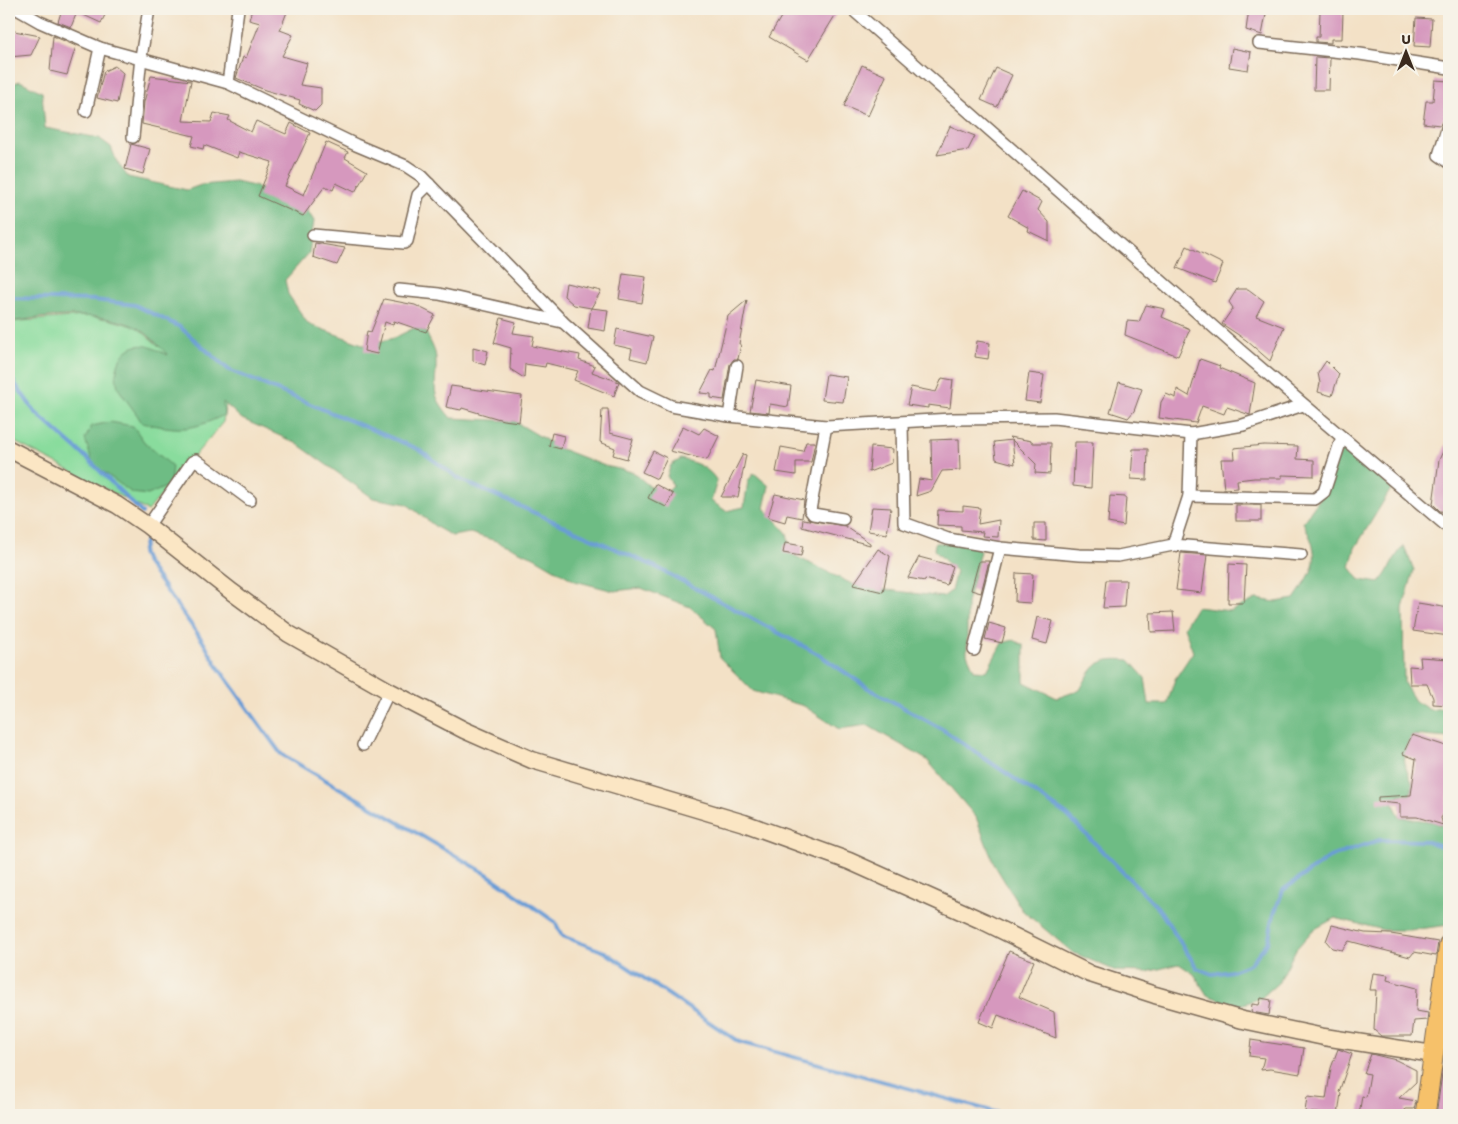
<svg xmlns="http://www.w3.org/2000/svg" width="1458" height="1124" font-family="'Shantell Sans',sans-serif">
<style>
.green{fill:#89dc9d;stroke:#62835e}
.forest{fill:#6ebc84;stroke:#547351}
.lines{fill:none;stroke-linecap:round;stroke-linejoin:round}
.stream{stroke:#6a9dd5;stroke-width:4}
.building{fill:#d698be}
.street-casing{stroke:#7b6a59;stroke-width:14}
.secondary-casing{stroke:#7b6a59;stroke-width:19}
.primary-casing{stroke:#7b6a59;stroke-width:21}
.street{stroke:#fff;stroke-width:11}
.secondary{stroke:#fbe6c4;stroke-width:16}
.primary{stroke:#f6c16b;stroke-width:19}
</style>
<rect width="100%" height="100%" fill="#f7f3e8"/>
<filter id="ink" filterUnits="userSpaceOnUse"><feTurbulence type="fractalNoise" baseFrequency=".02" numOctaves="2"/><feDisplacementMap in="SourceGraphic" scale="10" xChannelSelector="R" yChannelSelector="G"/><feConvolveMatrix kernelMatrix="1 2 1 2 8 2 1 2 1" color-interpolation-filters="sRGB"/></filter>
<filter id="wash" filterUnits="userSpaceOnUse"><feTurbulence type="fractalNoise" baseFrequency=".0096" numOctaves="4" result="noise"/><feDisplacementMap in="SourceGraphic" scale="20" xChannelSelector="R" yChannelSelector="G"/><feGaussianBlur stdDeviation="1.12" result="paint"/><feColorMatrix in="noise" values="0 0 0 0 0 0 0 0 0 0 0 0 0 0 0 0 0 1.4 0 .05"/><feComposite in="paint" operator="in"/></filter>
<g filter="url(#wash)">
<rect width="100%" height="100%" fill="#f3e1c6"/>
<!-- green -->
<path class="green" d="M 85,316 L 108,319 L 137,327 L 226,404 L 223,422 L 148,511 L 9,439 L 9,322 Z"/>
<!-- forest -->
<g class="forest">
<path d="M 20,81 L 42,92 L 45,128 L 99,138 L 111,147 L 117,162 L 128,177 L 187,190 L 201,185 L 235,182 L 254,186 L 307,210 L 314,221 L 309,253 L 285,280 L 288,294 L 308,324 L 365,345 L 394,338 L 414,328 L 426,332 C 429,340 436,350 436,359 C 437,390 428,391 451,418 L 514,421 L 561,449 L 605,466 L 633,472 L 648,485 L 668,491 L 673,486 L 667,476 L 671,465 L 681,459 C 697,463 708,467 717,481 L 711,501 L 726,511 L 744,507 L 748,481 L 754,473 L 769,486 L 764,508 L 787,533 L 791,554 L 856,586 L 943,597 L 951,591 L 956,571 L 934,550 L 935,543 L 969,542 L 980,551 L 967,603 L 967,654 L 974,670 L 987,671 L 1002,643 L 1014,640 L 1024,646 L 1024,682 L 1057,698 L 1080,690 C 1094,664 1098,657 1129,660 L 1145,678 L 1149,704 L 1167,704 L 1175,679 L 1193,652 L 1184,627 L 1196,607 L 1231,611 L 1256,599 L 1276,602 L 1294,599 C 1316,567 1322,559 1303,522 L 1321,497 L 1346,441 L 1391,489 L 1355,548 L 1350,567 L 1360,580 L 1379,583 C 1390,571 1393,557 1404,546 L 1414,570 L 1403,608 L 1404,683 L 1415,701 L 1430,710 L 1449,707 L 1449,738 L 1412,735 C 1402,757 1402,762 1413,784 L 1410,795 L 1400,794 L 1393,803 L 1400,817 L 1434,822 L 1449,829 L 1449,925 L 1410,930 L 1384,930 L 1335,918 L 1313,930 L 1296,949 L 1279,982 L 1261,998 L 1237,1006 L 1207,995 L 1194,974 L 1179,964 L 1147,972 L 1116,971 L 1072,952 L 1022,910 L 994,864 L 976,817 L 927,760 L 867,725 L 839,729 L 804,706 L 753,691 L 720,658 L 716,629 L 690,607 L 641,588 L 614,591 L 575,581 L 534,557 L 496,541 L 470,533 L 452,536 L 436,527 L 407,504 L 373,498 L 296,443 L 242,419 L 223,402 L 224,415 C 189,432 179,430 142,423 C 136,412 127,402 120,391 C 112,377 117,351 136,346 C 148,343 158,351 168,355 C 159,346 147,332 136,327 C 98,310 49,316 9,322 L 9,85 Z"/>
<path d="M 110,422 L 133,426 L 145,443 L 172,466 L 170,485 L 148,495 L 132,493 L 93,464 L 85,439 L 92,426 Z"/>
</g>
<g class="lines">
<!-- stream -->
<g class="stream">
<path d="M 9,298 L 94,300 L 135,305 L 180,327 L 229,370 L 418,449 L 461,480 L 656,567 L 818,654 L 868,688 L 942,729 L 1067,815 L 1159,909 L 1197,968 L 1212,974 L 1232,971 L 1250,964 L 1268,942 L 1274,914 L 1283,890 L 1330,857 L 1380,840 L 1427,841 L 1449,849"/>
<path d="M 9,375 L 35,412 L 87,458 L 142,513"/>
<path d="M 147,535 L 142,553 L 146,562 L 202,640 L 220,670 L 281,754 L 487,874 L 555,922 L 562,936 L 605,952 L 739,1042 L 1006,1115"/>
</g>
</g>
<g id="blocks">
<!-- building -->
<g class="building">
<path d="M 62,9 L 108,9 L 101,23 L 77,12 L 71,27 L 58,22 Z"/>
<path d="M 252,9 L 277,9 L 287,12 L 280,30 L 293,35 L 282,56 L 307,63 L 300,85 L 321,88 L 321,105 L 315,111 L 299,104 L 300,100 L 265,90 L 236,78 L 243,57 L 246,58 L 260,23 L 249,20 Z"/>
<path d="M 765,9 L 839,9 L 808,60 L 769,37 L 781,17 Z"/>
<path d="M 1249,9 L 1267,9 L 1262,35 L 1246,30 Z"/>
<path d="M 1320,11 L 1343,12 L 1342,39 L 1331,39 L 1331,43 L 1316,42 L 1316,37 L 1319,37 Z"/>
<path d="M 1416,18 L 1432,19 L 1430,47 L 1414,46 Z"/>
<path d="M 9,30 L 40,36 L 31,55 L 9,57 Z"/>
<path d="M 53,36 L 76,46 L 67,75 L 50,71 Z"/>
<path d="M 1232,48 L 1251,52 L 1248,70 L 1229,67 Z"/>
<path d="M 1315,57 L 1330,58 L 1329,90 L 1314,90 Z"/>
<path d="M 862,65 L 886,76 L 868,116 L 844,106 Z"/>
<path d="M 115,66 L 123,73 L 117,103 L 97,98 L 104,71 Z"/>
<path d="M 996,68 L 1012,75 L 997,107 L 981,100 Z"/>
<path d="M 151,76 L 191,81 L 183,121 L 211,122 L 214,113 L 230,116 L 228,120 L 251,132 L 256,121 L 286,134 L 291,123 L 310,133 L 285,186 L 304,195 L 326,142 L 348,152 L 345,158 L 367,171 L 355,192 L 336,183 L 333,190 L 325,186 L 303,216 L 258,196 L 272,162 L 239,152 L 237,158 L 204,145 L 203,149 L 191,146 L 194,136 L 142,124 L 144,102 Z"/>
<path d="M 1435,80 L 1449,81 L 1445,116 L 1440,125 L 1423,123 L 1426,101 L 1433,101 Z"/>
<path d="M 950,126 L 975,136 L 968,150 L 937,155 Z"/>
<path d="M 131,144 L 150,149 L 143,174 L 125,169 Z"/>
<path d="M 1022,191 L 1042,202 L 1038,210 L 1049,222 L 1049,241 L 1028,231 L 1029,228 L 1008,216 Z"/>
<path d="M 315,243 L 345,248 L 337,265 L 313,257 Z"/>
<path d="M 1187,246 L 1223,264 L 1215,283 L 1177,268 Z"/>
<path d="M 623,274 L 646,277 L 642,303 L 619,299 Z"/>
<path d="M 566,283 L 601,291 L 591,308 L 574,305 L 564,296 Z"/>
<path d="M 1237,289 L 1248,289 L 1264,301 L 1256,316 L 1284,327 L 1270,361 L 1246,340 L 1222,324 L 1233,308 L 1229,302 Z"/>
<path d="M 384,299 L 415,305 L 435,315 L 426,332 L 394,321 L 393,325 L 385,322 L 377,354 L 364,351 L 367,331 L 371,332 Z"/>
<path d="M 747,300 L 739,344 L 741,344 L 738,359 L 734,359 L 730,364 L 724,400 L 711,398 L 711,394 L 700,393 L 712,370 L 715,371 L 728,316 Z"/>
<path d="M 1146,305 L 1165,309 L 1162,317 L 1190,329 L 1178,356 L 1125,335 L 1127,321 L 1139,322 Z"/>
<path d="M 591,308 L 608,310 L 605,331 L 588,328 Z"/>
<path d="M 501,318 L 516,322 L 513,333 L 534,336 L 532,346 L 580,355 L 579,360 L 595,366 L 592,372 L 619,382 L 614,396 L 574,380 L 578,371 L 546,363 L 545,367 L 525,364 L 524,378 L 510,369 L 511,348 L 494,343 Z"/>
<path d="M 617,329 L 653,337 L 647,362 L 630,358 L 632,349 L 614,345 Z"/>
<path d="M 977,341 L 990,343 L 988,359 L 975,357 Z"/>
<path d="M 473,347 L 488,351 L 485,365 L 473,361 Z"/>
<path d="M 1200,359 L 1220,366 L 1219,368 L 1255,383 L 1250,415 L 1227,407 L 1224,414 L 1202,406 L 1196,423 L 1159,418 L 1161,402 L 1166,394 L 1176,398 L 1177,389 L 1189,396 Z"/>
<path d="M 1326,361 L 1339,374 L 1332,396 L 1318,392 L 1320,383 L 1318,373 Z"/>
<path d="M 1029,373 L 1044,375 L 1040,403 L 1025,401 Z"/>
<path d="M 826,374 L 847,377 L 843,402 L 822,400 Z"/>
<path d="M 942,378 L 953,380 L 950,408 L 928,405 L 928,408 L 907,405 L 911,387 L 936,392 Z"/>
<path d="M 756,380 L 791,386 L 788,407 L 770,404 L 769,413 L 750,411 Z"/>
<path d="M 1119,382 L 1142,389 L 1134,411 L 1128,418 L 1110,412 Z"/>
<path d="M 451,386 L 522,396 L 519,422 L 503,420 L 462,408 L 461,410 L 446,407 Z"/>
<path d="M 602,409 L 608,409 L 610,433 L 633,439 L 627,459 L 613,455 L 615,448 L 600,442 Z"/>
<path d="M 683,426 L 699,434 L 704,428 L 719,436 L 707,460 L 670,451 Z"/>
<path d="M 552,433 L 564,436 L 561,449 L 549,446 Z"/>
<path d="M 1009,437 L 1032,441 L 1033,443 L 1051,443 L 1050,474 L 1035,473 L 1036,464 Z"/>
<path d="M 1449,438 L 1449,512 L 1440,511 L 1433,504 L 1439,460 Z"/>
<path d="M 959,439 L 960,470 L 942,471 L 931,491 L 916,496 L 919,479 L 932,481 L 931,440 Z"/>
<path d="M 1012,440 L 1015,464 L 996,459 L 994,442 Z"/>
<path d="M 806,442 L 815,442 L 811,462 L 796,462 L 796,475 L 776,472 L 781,447 L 803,451 Z"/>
<path d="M 1075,442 L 1093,442 L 1091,488 L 1073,486 Z"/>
<path d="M 1264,445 L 1298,446 L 1297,459 L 1314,460 L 1314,476 L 1282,475 L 1282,478 L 1254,478 L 1237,480 L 1238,488 L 1224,489 L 1221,459 L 1235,459 L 1234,448 Z"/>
<path d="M 871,447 L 893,449 L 892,463 L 869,472 Z"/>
<path d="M 1133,449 L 1148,449 L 1147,480 L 1131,479 Z"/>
<path d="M 653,451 L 667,458 L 657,479 L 642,472 Z"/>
<path d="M 743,454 L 746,455 L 738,497 L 721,497 Z"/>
<path d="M 655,484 L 673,494 L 666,507 L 648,498 Z"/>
<path d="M 775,494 L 804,500 L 802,518 L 787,515 L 785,522 L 768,517 Z"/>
<path d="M 1110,496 L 1126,497 L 1124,526 L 1108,523 Z"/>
<rect x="1236" y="505" width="25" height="16"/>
<path d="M 963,506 L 980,508 L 978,524 L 999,520 L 998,537 L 982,536 L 983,532 L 961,530 L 961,526 L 937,525 L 938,510 L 963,511 Z"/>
<path d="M 872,507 L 891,508 L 887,534 L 868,531 Z"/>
<path d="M 803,519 L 845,526 L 870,543 L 870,545 L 802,527 Z"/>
<path d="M 1034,523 L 1046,523 L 1046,541 L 1034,540 Z"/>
<path d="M 785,543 L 803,546 L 801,556 L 783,553 Z"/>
<path d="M 878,549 L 890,556 L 883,592 L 853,585 Z"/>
<path d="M 1181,553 L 1207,555 L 1202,593 L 1176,590 Z"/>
<path d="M 919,557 L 953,566 L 947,585 L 925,579 L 925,581 L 908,578 Z"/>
<path d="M 979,561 L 989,561 L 981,593 L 971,590 Z"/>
<path d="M 1229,564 L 1246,565 L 1244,603 L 1228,603 Z"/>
<path d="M 1016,573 L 1033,574 L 1031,603 L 1015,602 Z"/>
<path d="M 1106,580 L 1126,580 L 1124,607 L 1103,608 Z"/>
<path d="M 1418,603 L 1449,608 L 1449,636 L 1413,631 Z"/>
<path d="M 1173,612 L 1175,631 L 1151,632 L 1150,613 Z"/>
<path d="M 1037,617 L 1053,621 L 1047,644 L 1032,640 Z"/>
<path d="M 989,623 L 1006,628 L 1002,643 L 985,639 Z"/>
<path d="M 1420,657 L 1449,659 L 1449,705 L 1433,704 L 1433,698 L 1427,684 L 1410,684 L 1409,666 L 1421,667 Z"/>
<path d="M 1412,735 L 1449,747 L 1449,790 L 1446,810 L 1441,818 L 1443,825 L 1417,817 L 1400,817 L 1400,804 L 1378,802 L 1378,797 L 1411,795 L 1416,759 L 1403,754 Z"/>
<path d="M 1332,925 L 1365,933 L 1391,934 L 1438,942 L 1436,956 L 1414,952 L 1410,957 L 1349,941 L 1342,950 L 1332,948 L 1326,941 Z"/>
<path d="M 1009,951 L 1034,961 L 1019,997 L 1054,1012 L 1056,1038 L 998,1015 L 993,1028 L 979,1022 Z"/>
<path d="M 1373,973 L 1388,975 L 1387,980 L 1417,988 L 1416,1011 L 1428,1013 L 1427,1020 L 1414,1021 L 1412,1036 L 1381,1036 L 1374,1030 L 1376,990 L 1370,990 Z"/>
<path d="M 1261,998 L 1271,1000 L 1269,1015 L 1251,1012 L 1252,1004 L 1259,1005 Z"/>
<path d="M 1251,1040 L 1304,1048 L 1300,1074 L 1270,1069 L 1261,1070 L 1264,1058 L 1249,1056 Z"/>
<path d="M 1338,1049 L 1352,1054 L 1339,1092 L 1341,1093 L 1338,1115 L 1305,1112 L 1307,1097 L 1326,1099 L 1331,1068 Z"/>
<path d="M 1371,1054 L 1396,1060 L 1416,1070 L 1416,1082 L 1399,1098 L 1416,1101 L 1414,1109 L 1405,1109 L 1407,1115 L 1359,1115 L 1362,1096 L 1366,1097 L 1370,1074 L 1364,1073 Z"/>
<path d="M 1443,1068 L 1449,1069 L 1449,1115 L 1436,1115 Z"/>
</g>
</g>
</g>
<g filter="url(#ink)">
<use href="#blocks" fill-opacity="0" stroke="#7b6a59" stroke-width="1"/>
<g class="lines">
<!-- street casing -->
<g class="street-casing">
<g id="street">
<path d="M 17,9 L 40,22 L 100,48 L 228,83 L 356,145 L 406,166 L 421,176 L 564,323 L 640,391 L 671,406 L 729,416 L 826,426 L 952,419 L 1054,418 L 1191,434 L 1243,425 L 1303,405"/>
<path d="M 852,9 L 1242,352 L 1449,528"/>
<path d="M 1259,43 L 1360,54 L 1449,68"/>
<path d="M 228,83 L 238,9"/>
<path d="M 86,111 L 100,48"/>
<path d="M 1449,122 L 1439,155 L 1449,162"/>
<path d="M 133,137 L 141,57 L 149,9"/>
<path d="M 313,235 L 404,243 L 407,241 L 418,195 L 429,184"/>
<path d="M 399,290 L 439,294 L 562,322"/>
<path d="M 729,416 L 737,366"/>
<path d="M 902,423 L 904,523 L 948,539 L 1000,548 L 1079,555 L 1118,556 L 1173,545 L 1189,496 L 1191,434"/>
<path d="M 826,426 L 810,510 L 813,514 L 843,519"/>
<path d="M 1189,496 L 1315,499 L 1324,492 L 1342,437"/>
<path d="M 148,526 L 192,462 L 196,460 L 250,500"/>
<path d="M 1173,545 L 1301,555"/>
<path d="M 974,650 L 1000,548"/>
<path d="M 363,745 L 389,691"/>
</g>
</g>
<!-- secondary casing -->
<g class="secondary-casing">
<path id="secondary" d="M 9,449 L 117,505 L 148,526 L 232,592 L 289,634 L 389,691 L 464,730 L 532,760 L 744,823 L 849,861 L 985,922 L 1090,974 L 1155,995 L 1243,1020 L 1324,1037 L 1433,1054"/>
</g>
<!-- primary casing -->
<g class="primary-casing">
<path id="primary" d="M 1425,1115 L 1449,944"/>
</g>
<!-- street -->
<use href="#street" class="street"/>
<!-- secondary -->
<use href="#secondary" class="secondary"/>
<!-- primary -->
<use href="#primary" class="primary"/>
</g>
</g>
<!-- margin -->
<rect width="1458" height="1124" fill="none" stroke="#f7f3e8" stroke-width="30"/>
<!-- north arrow -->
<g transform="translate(1406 52)" stroke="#f7f3e8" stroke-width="4" paint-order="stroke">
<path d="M0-4L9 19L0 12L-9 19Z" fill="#3b2a1e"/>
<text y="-8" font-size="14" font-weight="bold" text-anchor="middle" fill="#3b2a1e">U</text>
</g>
</svg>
